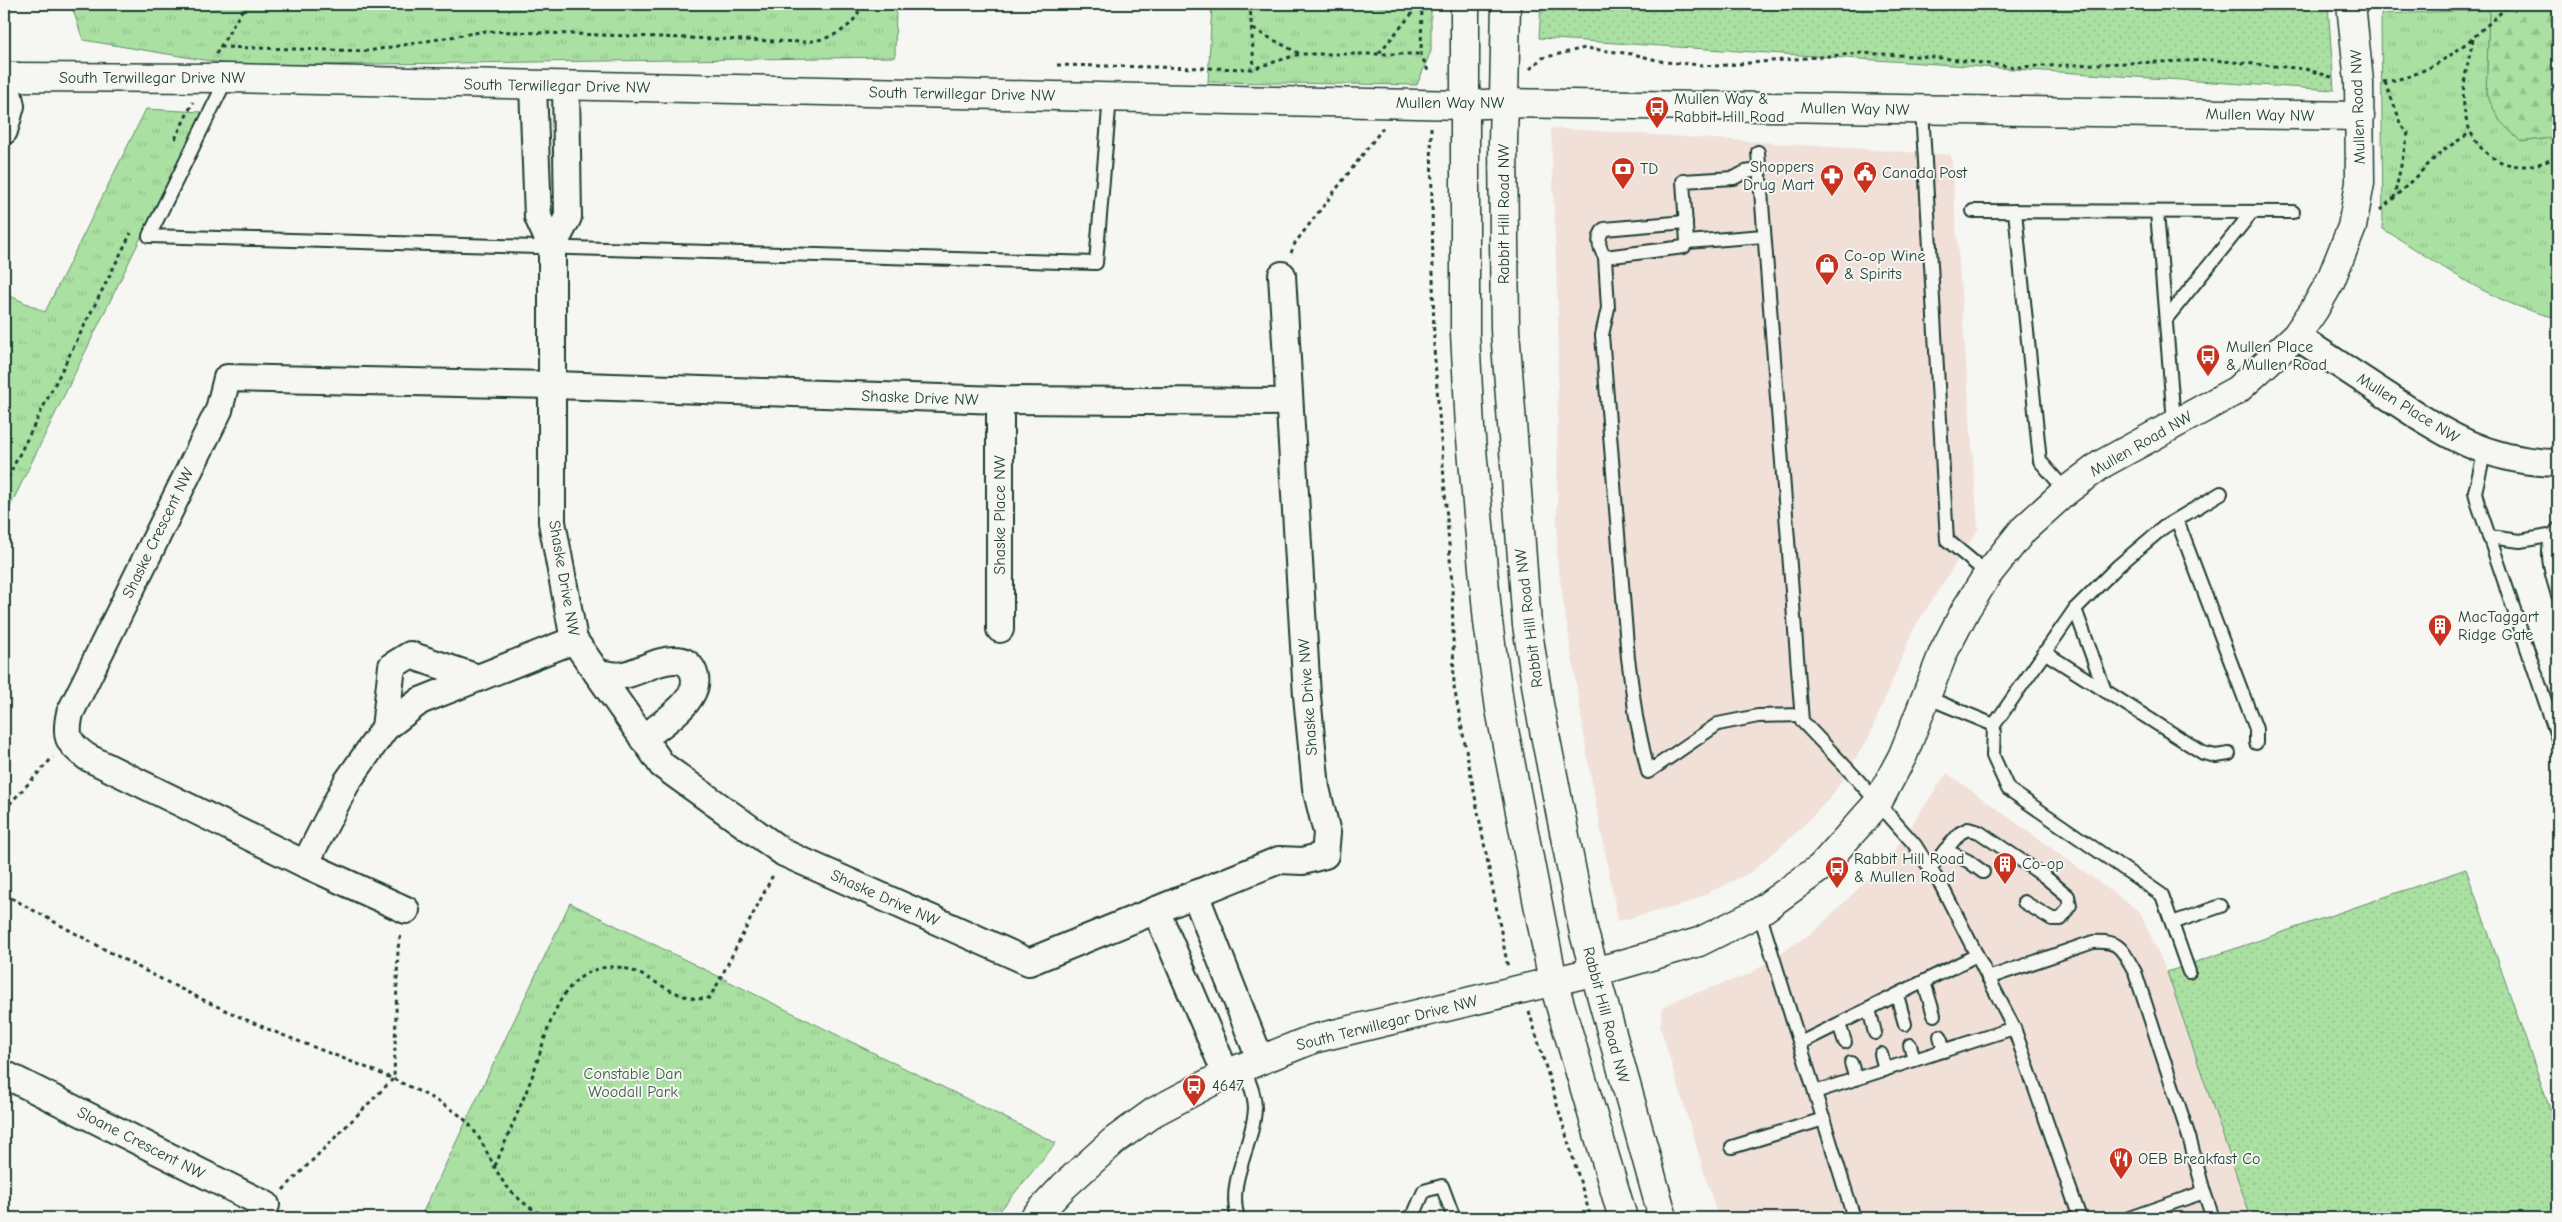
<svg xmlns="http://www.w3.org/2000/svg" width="2562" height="1222" font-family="'Comic Neue',sans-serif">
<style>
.built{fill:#f1e0d8}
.grass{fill:url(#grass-dots);stroke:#648e6b}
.forest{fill:url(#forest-firs);stroke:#648e6b}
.park{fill:url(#park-tufts);stroke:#648e6b}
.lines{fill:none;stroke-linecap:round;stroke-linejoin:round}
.lane-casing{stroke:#1f3d34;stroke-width:16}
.street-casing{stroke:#1f3d34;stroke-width:30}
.secondary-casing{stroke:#1f3d34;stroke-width:31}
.path{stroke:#1f3d34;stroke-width:3;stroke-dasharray:4 4;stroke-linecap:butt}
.lane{stroke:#f6f6f2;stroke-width:12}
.street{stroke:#f6f6f2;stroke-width:26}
.secondary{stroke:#f6f6f2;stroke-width:28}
.labels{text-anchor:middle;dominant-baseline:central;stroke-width:4;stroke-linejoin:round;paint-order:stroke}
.street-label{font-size:16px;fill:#1f3d34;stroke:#f6f6f2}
.poi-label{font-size:16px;fill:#1f3d34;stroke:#f6f6f2;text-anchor:start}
.park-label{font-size:16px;fill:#3b5e4a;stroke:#f6f6f2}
</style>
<defs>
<pattern id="grass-dots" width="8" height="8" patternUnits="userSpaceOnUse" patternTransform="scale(1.25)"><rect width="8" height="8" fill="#aae0a2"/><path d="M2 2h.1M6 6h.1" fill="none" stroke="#92c18c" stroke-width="1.8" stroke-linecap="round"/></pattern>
<pattern id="forest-firs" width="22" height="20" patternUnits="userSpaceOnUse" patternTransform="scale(1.25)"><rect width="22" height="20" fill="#aae0a2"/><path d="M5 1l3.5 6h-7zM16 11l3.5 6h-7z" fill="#92c18c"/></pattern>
<pattern id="park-tufts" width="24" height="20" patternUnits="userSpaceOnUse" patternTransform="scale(1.25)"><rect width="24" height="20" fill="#aae0a2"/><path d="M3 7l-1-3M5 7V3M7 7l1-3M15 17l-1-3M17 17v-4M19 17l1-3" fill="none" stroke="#92c18c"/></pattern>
</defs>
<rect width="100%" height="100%" fill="#f6f6f2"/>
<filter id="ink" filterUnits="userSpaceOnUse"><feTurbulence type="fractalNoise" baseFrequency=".02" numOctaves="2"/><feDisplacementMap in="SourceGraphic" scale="10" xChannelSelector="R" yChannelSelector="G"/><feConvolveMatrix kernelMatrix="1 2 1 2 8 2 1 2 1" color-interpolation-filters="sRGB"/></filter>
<g filter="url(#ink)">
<!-- built -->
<g class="built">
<path d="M 1551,128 L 1951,155 L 1978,529 L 1914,628 L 1868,739 L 1831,797 L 1797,832 L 1751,872 L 1683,905 L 1618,921 L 1589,767 L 1557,560 L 1558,316 Z"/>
<path d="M 1947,773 L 2140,912 L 2167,972 L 2251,1218 L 1718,1218 L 1660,1026 L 1663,1008 L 1676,1000 L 1750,974 L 1817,929 L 1889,858 Z"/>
</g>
<!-- grass -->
<g class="grass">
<path d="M 1541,4 L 2328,4 L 2334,90 L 1539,38 Z"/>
<path d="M 2466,869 L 2558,1132 L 2558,1218 L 2251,1218 L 2167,972 Z"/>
</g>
<!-- forest -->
<path class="forest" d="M 2498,4 L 2558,4 L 2558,133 L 2550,138 L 2521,142 L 2500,121 L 2486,94 L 2489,10 Z"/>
<!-- park -->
<g class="park">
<path d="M 71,4 L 896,4 L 895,57 L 240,66 L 83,40 Z"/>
<path d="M 1212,4 L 1431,4 L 1431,51 L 1417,85 L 1208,82 Z"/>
<path d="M 2489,10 L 2486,94 L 2500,121 L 2521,142 L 2550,138 L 2558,133 L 2558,318 C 2492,305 2439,263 2383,229 L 2381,14 Z"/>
<path d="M 146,109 L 202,112 L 4,519 L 4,293 L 45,312 Z"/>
<path d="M 570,903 L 1056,1143 L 994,1218 L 420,1218 Z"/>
</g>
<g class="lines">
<!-- lane casing -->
<g class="lane-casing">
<g id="lane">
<path d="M 227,78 L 149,236 L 1096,263 L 1110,97"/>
<path d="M 1922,110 L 1947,540 L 1988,574"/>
<path d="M 1758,152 L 1802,721 L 1856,778 L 1915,845 L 1942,887 L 2014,1028 L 2080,1218"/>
<path d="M 1759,170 L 1745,172 L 1734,178 L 1683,181 L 1687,242 L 1684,247 L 1605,257 L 1608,308 L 1602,335 L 1628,658 L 1636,717 L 1648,772 L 1718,724 L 1758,716 L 1801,715"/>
<path d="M 1973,211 L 2293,212"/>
<path d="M 2015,211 L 2040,461 L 2066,491"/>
<path d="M 2157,212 L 2174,422"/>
<path d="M 1687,242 L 1764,236"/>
<path d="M 1605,257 C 1599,248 1596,239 1604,229 L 1686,222"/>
<path d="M 2166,319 L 2252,212"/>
<path d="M 2485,450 L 2475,492 L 2478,504 L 2558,739"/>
<path d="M 2177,520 L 2256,729 L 2256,743"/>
<path d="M 2558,529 C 2541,545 2552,576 2558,595"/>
<path d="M 2489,537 L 2520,541 L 2554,535"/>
<path d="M 2075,609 L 2105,691"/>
<path d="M 2044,652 L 2203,753 L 2216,756 L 2229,754"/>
<path d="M 1926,697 L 1994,725 L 1993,756 L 2008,789 L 2162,895 L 2189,972"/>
<path d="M 1994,725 L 2075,609 L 2118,566 L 2164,527 L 2221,493"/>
<path d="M 1945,850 L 1968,861 L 1983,872"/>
<path d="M 1930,868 L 1960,833 L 1968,829 L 1979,832 L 2044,876 L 2068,896 L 2070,905 L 2061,919 L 2052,919 L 2024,902"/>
<path d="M 1759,912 L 1854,1218"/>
<path d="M 2172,923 L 2221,906"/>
<path d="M 1988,978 L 2093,942 C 2121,940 2122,950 2135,972 L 2189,1137 L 2204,1192 L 2129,1218"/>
<path d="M 1924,982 L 1934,1015"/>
<path d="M 1897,995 L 1905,1024"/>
<path d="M 1869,1009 L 1875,1033"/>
<path d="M 1839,1024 L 1845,1042"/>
<path d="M 1940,1036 L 1944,1051"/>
<path d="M 1800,1043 L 1977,955"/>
<path d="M 1910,1045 L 1914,1060"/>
<path d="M 1881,1054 L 1885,1070"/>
<path d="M 1851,1063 L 1856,1079"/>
<path d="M 1815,1092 L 2014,1028"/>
<path d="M 1732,1147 L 1824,1119"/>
<path d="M 2204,1192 L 2213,1218"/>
<path d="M 1238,1218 C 1226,1181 1254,1144 1255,1108 C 1255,1093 1248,1080 1243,1066"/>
<path d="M 1408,1218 L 1414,1214 L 1424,1191 L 1442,1186 L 1454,1218"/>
</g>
</g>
<!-- street casing -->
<g class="street-casing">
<g id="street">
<path d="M 533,86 L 538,217 L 552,248 L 552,522 L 574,640 L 662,765 L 784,853 L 1029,962 L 1279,860 L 1303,861 L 1325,855 L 1327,833 L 1316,788 L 1307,696 L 1282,275"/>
<path d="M 4,131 L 11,106 L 5,77"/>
<path d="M 552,248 L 568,217 L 566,86"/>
<path d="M 2296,336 C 2326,356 2356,375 2386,395 C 2443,433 2486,462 2558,463"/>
<path d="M 1000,629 L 1000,400"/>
<path d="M 597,673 C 606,674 616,677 624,675 C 642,671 658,659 676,660 C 683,660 688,663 692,669 C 708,697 661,723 643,739"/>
<path d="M 385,728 L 392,666 L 410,655 L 478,678"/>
<path d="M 305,864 L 347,782 L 385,728 L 420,701 L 574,640"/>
<path d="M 1195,894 L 1260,1059"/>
<path d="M 406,910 L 305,864 L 87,757 C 67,743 65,736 70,713 L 219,410 L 227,378 L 553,385 L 1000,400 L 1288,402"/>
<path d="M 1156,910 L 1226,1074"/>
<path d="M 4,1074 L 266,1205 L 259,1218"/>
</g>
</g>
<!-- secondary casing -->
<g class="secondary-casing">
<g id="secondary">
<path d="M 1465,4 L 1465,333 L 1470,428 L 1488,622 L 1500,709 L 1553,981 L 1623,1218"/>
<path d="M 1506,4 L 1503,143 L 1505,330 L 1527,625 L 1539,704 L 1584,933 L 1663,1218"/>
<path d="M 4,77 L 227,78 L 1464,105 L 1504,103 L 2360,116"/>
<path d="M 1034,1218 L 1064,1186 L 1115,1140 L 1154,1112 L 1226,1074 L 1313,1039 L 1609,968 L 1699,942 L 1759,912 L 1821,867 L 1877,804 L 1903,755 L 1944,651 L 1966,609 L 1988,574 L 2023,530 L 2066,491 L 2102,464 L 2237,390 L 2296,336 L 2314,310 L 2330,282 L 2352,227 L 2360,183 L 2359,82 L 2351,4"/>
</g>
</g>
<!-- path -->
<g class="path">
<path d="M 1250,4 L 1254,68"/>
<path d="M 1422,4 L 1421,54 L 1428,71"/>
<path d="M 1253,29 L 1300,54 L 1421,54"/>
<path d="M 2473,39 C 2469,61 2461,84 2464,107 C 2469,157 2514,181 2558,156"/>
<path d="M 220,47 L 368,51 L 486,31 L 803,42 C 829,40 853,31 862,4"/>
<path d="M 1379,53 L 1420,4"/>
<path d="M 216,54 L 246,4"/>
<path d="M 1057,65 L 1252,69 L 1300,54"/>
<path d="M 1530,69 L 1542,58 L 1585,48 L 1633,54 L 1664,62 L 1715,66 L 1863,53 L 1933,57 L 2015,67 L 2213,60 L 2305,69 L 2335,78"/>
<path d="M 2383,82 C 2437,75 2472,39 2510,4"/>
<path d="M 2385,82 L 2403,128 L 2408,133 L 2394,198 L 2442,151 L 2470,133"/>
<path d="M 1431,127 L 1434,348 L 1452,584 L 1454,687 L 1508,968"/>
<path d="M 175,139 L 193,102"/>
<path d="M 2380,210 L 2394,198"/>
<path d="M 1291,253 L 1295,243 L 1383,128"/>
<path d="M 4,485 L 131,233"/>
<path d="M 4,810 L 53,757"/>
<path d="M 4,894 C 89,941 174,989 263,1027 C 327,1054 393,1073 452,1110 C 479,1126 486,1155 502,1180 C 514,1197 530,1209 548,1218"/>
<path d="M 1529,1011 L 1591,1218"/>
<path d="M 495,1166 C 507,1138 519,1110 530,1082 C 542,1052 551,1003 575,982 C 587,970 608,964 624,968 C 652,975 679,1004 709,998 L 717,985 L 774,873"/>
<path d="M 283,1190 L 394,1078 L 398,948 L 401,932"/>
</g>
<!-- lane -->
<use href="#lane" class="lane"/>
<!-- street -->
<use href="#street" class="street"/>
<!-- secondary -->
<use href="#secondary" class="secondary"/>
</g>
</g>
<!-- icons -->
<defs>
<g id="bus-pin" transform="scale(1.25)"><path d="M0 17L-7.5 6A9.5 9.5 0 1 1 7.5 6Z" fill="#c8321e" stroke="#f6f6f2"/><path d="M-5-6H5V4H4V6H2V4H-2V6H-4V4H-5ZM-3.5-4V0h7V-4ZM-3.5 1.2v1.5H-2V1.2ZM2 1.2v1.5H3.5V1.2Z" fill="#fff"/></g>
<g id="bank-pin" transform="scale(1.25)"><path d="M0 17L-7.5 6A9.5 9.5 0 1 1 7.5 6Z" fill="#c8321e" stroke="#f6f6f2"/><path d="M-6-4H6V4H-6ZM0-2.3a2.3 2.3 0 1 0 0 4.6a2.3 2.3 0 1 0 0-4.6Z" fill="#fff"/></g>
<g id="civic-pin" transform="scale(1.25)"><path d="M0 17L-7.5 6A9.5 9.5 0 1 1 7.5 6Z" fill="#c8321e" stroke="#f6f6f2"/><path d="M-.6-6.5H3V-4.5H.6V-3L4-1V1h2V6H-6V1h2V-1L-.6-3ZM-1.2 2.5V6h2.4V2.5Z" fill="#fff"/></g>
<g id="pharmacy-pin" transform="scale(1.25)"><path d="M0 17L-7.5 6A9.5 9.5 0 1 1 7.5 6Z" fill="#c8321e" stroke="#f6f6f2"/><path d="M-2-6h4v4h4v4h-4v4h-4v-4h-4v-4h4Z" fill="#fff"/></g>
<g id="shop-pin" transform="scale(1.25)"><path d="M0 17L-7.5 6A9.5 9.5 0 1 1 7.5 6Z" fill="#c8321e" stroke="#f6f6f2"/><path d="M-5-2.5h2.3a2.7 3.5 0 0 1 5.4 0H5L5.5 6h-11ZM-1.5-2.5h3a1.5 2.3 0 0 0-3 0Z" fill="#fff"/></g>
<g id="building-pin" transform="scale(1.25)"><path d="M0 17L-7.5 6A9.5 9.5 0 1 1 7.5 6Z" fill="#c8321e" stroke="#f6f6f2"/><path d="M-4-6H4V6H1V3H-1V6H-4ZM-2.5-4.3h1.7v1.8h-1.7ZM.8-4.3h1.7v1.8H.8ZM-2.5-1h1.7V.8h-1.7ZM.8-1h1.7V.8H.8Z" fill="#fff"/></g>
<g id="restaurant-pin" transform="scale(1.25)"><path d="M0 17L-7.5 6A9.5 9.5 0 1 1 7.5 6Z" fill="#c8321e" stroke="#f6f6f2"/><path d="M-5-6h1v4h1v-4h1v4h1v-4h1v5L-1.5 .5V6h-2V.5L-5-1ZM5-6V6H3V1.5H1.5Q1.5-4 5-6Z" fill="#fff"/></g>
</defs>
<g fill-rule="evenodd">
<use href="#bus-pin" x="1657" y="108"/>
<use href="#bank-pin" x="1623" y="169"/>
<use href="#civic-pin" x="1865" y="173"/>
<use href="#pharmacy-pin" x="1832" y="176"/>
<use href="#shop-pin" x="1827" y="265"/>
<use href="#bus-pin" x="2208" y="356"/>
<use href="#building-pin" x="2440" y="626"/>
<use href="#building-pin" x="2005" y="864"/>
<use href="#bus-pin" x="1837" y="868"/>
<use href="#bus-pin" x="1194" y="1086"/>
<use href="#restaurant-pin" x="2121" y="1159"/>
</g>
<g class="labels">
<!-- street labels -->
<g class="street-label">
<text x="152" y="78">South Terwillegar Drive NW</text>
<text transform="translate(557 86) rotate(1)">South Terwillegar Drive NW</text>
<text transform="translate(962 94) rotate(1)">South Terwillegar Drive NW</text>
<text x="1450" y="103">Mullen Way NW</text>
<text transform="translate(2358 107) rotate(-92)">Mullen Road NW</text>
<text transform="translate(1855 109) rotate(1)">Mullen Way NW</text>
<text transform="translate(2260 115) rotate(1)">Mullen Way NW</text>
<text transform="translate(1504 214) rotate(-90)">Rabbit Hill Road NW</text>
<text transform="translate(920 398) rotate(2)">Shaske Drive NW</text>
<text transform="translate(2408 408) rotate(32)">Mullen Place NW</text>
<text transform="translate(2141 444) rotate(-30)">Mullen Road NW</text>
<text transform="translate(1000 515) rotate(-90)">Shaske Place NW</text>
<text transform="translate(158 533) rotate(-64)">Shaske Crescent NW</text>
<text transform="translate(564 578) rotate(80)">Shaske Drive NW</text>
<text transform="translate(1529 618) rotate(-97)">Rabbit Hill Road NW</text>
<text transform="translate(1308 697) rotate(-94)">Shaske Drive NW</text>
<text transform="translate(885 898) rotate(24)">Shaske Drive NW</text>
<text transform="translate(1606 1015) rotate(75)">Rabbit Hill Road NW</text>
<text transform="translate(1387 1023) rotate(-14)">South Terwillegar Drive NW</text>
<text transform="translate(141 1143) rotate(27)">Sloane Crescent NW</text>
</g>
<!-- poi labels -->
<g class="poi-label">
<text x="1674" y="99">Mullen Way &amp;<tspan x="1674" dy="18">Rabbit Hill Road</tspan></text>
<text x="1814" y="167" text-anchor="end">Shoppers<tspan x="1814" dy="18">Drug Mart</tspan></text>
<text x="1640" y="169">TD</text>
<text x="1882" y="173">Canada Post</text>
<text x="1844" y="256">Co-op Wine<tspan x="1844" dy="18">&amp; Spirits</tspan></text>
<text x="2226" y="347">Mullen Place<tspan x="2226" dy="18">&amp; Mullen Road</tspan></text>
<text x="2458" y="617">MacTaggart<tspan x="2458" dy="18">Ridge Gate</tspan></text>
<text x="1854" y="859">Rabbit Hill Road<tspan x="1854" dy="18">&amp; Mullen Road</tspan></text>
<text x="2022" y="864">Co-op</text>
<text x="1212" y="1086">4647</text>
<text x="2138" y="1159">OEB Breakfast Co</text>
</g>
<!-- park labels -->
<g class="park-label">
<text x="633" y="1074">Constable Dan<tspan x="633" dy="18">Woodall Park</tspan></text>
</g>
</g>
<!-- margin -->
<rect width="2562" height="1222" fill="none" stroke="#f6f6f2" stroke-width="20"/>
<rect x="10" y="10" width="2542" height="1202" fill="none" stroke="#1f3d34" stroke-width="2" filter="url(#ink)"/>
</svg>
